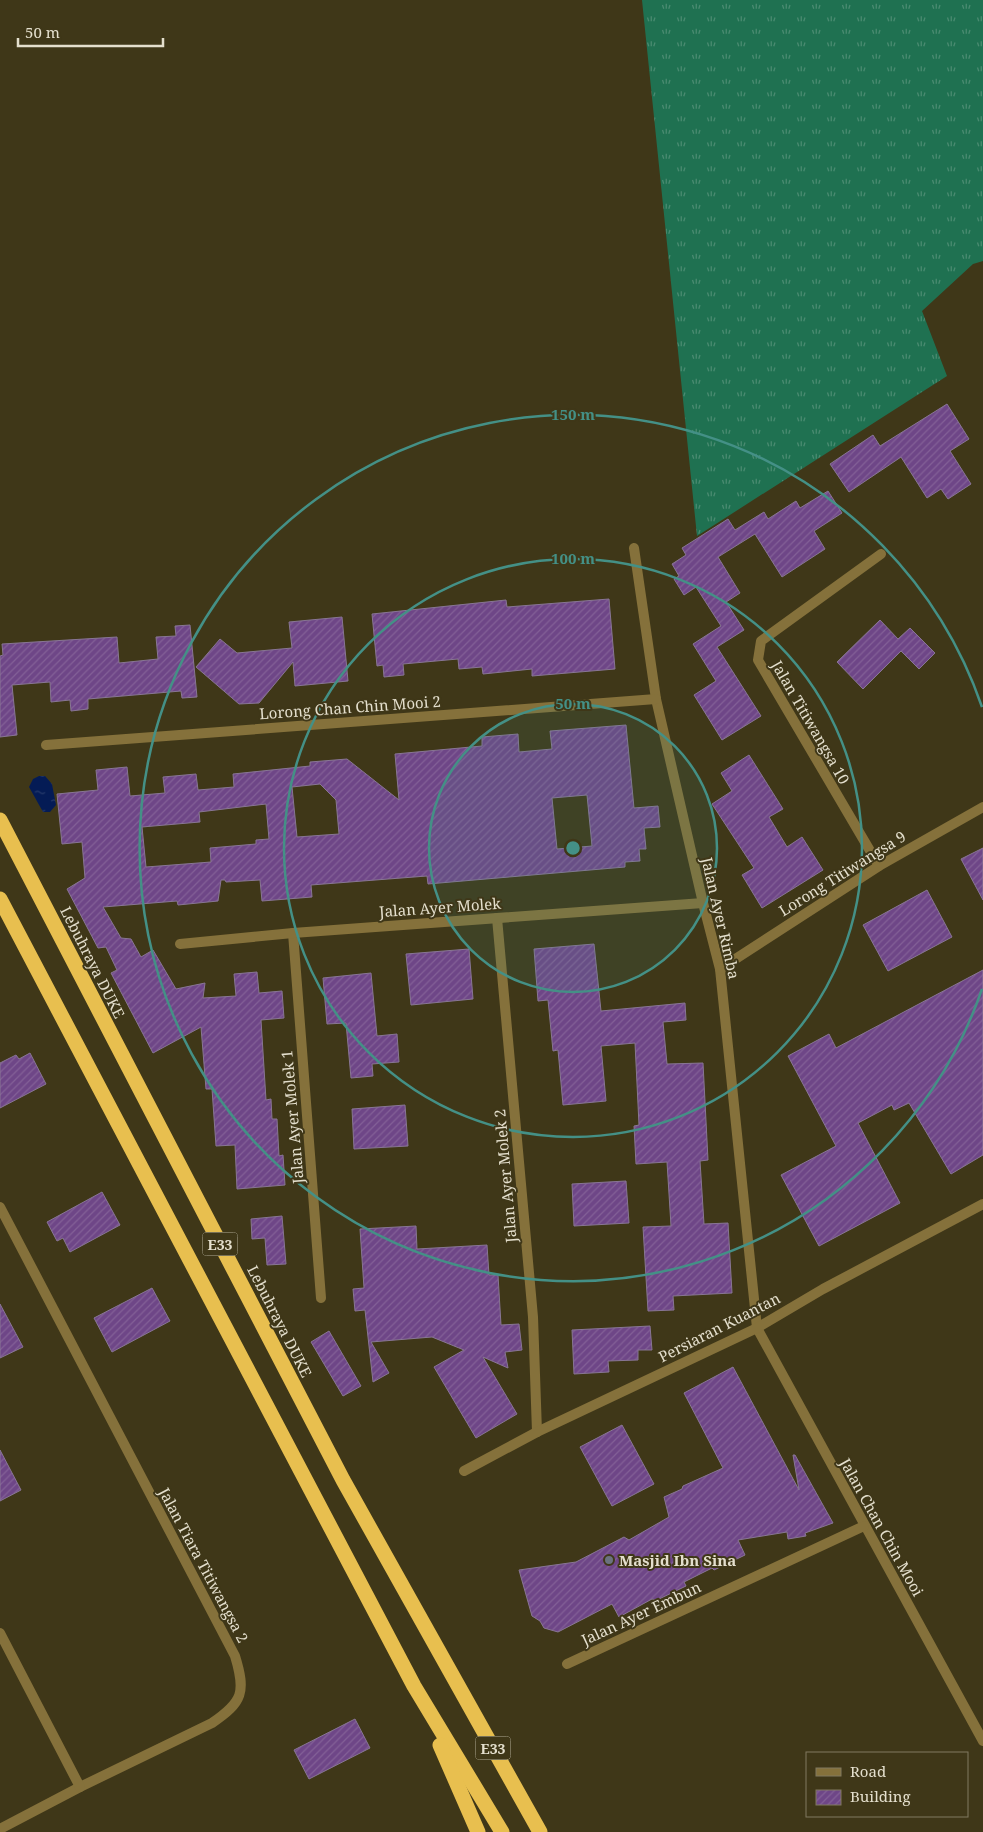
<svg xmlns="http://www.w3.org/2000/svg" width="983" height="1832" font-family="'Noto Serif',serif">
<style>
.grass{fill:url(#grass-tufts)}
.water{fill:url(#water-ripples)}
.building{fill:url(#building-hatch);stroke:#887694;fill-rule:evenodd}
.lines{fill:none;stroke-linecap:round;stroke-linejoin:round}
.street{stroke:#85713b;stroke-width:10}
.highway{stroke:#e8bf4f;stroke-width:15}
.ring{fill:none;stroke:#449086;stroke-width:2.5}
.worship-dot{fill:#6b7280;stroke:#3f3718;stroke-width:2}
.labels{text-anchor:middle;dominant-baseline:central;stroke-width:4;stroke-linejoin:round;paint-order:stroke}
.shield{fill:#3f3718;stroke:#b2ad97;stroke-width:1}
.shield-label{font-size:14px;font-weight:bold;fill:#e4dfcd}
.street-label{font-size:15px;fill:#e4dfcd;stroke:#3f3718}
.poi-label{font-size:15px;font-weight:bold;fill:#e4dfcd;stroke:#3f3718;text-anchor:start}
.centre{fill:#449086;stroke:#3f3718;stroke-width:2.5}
.ring-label{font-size:15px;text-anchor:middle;font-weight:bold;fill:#449086;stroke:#3f3718;stroke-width:4;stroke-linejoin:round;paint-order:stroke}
</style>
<defs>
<pattern id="grass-tufts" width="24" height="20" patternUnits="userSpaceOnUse" patternTransform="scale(1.25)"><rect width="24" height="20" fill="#1f7151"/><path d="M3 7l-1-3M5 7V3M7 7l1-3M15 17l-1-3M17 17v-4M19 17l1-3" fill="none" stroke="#4a8b71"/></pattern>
<pattern id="water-ripples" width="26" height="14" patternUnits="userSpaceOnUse" patternTransform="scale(1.25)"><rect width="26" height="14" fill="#041b55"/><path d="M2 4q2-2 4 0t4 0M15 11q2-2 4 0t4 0" fill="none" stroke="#283c6c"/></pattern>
<pattern id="building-hatch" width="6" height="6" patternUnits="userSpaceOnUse" patternTransform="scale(1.25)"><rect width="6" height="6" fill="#6e4687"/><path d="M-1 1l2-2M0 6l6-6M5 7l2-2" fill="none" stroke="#836097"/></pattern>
</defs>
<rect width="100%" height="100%" fill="#3f3718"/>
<!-- grass -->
<path class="grass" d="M 642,0 L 983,0 L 983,261 L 973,264 L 922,311 L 947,376 L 697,536 Z"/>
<!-- water -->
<path class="water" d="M 39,776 L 45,776 L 52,784 L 56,805 L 50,812 L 43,812 L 29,787 L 33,779 Z"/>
<!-- building -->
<g class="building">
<path d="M 947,404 L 969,439 L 950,451 L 971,484 L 948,499 L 941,489 L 927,498 L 901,457 L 849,492 L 830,464 L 873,435 L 880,446 Z"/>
<path d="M 828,491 L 842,513 L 814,531 L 825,549 L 782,577 L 755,534 L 718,557 L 740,593 L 726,602 L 744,630 L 717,647 L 761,716 L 722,740 L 694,695 L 716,681 L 693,644 L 721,626 L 696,587 L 684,595 L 674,579 L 679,576 L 672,564 L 686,555 L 682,548 L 728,519 L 735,530 L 764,512 L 768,519 L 796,501 L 800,508 Z"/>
<path d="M 609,599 L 615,669 L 532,676 L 532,669 L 483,674 L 482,667 L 459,669 L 458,659 L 403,664 L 404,675 L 384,677 L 383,665 L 377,666 L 372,614 L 506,600 L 507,607 Z"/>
<path d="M 342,617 L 348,681 L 295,686 L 293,662 L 259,703 L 239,704 L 196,667 L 220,639 L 237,653 L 292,648 L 289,622 Z"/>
<path d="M 880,620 L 898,639 L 910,628 L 935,653 L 919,669 L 901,651 L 863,689 L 837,662 Z"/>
<path d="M 190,625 L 197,697 L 182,698 L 181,691 L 88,699 L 88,709 L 71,711 L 70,700 L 51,702 L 50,682 L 12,685 L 17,735 L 0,737 L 0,656 L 3,655 L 2,644 L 117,637 L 119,663 L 158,659 L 156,637 L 176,636 L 175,626 Z"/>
<path d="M 626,725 L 634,808 L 658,806 L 660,827 L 644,828 L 646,849 L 639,849 L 640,861 L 625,862 L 625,867 L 428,884 L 427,876 L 311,885 L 312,897 L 262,901 L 260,880 L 226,882 L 225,880 L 221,880 L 218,901 L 178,905 L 177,901 L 103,907 L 121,938 L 131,939 L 141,957 L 153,950 L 176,989 L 205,983 L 203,998 L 236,996 L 234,974 L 257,972 L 259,993 L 282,991 L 284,1018 L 261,1020 L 266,1100 L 271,1099 L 272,1119 L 277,1119 L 279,1156 L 283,1155 L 285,1185 L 237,1189 L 235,1145 L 216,1146 L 212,1089 L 206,1089 L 201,1027 L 153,1053 L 111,973 L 117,970 L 106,947 L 98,948 L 67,889 L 85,878 L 82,842 L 62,844 L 57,794 L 98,790 L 96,770 L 127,767 L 130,796 L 165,793 L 163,777 L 196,774 L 198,790 L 234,787 L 233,774 L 310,766 L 310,762 L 347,759 L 399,800 L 395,754 L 482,746 L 482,737 L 518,734 L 519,752 L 552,749 L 550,731 ZM 320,784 L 336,800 L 339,834 L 297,837 L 292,787 ZM 587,795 L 592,846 L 557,849 L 552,798 ZM 266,804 L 269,839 L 256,840 L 256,844 L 210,848 L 211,862 L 146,867 L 142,827 L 200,822 L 199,812 Z"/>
<path d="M 749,755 L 783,809 L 769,817 L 787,847 L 802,837 L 823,870 L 762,908 L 742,875 L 754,868 L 712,804 L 732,791 L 721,773 Z"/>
<path d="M 983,848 L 983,900 L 961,859 Z"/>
<path d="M 927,890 L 952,937 L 888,971 L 863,925 Z"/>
<path d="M 594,944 L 601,1011 L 685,1003 L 686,1020 L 663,1022 L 667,1064 L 703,1063 L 708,1160 L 700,1161 L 704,1224 L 728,1223 L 732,1293 L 673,1296 L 674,1310 L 648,1311 L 643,1227 L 671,1226 L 667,1162 L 636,1164 L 634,1126 L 639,1125 L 635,1043 L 601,1046 L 606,1101 L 563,1105 L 558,1050 L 553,1051 L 548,1000 L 538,1001 L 534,949 Z"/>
<path d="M 469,949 L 473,999 L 411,1005 L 406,954 Z"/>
<path d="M 983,970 L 983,1155 L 951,1174 L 909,1103 L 894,1110 L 892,1105 L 858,1123 L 900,1203 L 819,1246 L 781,1175 L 836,1146 L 788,1056 L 829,1034 L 836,1048 Z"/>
<path d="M 371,973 L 377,1036 L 397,1034 L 399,1062 L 372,1064 L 373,1076 L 351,1078 L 346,1023 L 327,1024 L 323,978 Z"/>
<path d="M 30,1053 L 46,1084 L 0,1108 L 0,1063 L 16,1055 L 19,1059 Z"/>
<path d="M 405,1105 L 408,1146 L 354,1149 L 352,1109 Z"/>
<path d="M 626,1181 L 629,1223 L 574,1226 L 572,1184 Z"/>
<path d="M 102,1192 L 120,1225 L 70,1252 L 63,1238 L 57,1241 L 47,1222 Z"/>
<path d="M 282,1216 L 286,1264 L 267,1265 L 265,1238 L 252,1239 L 251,1219 Z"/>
<path d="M 416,1226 L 417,1249 L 487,1245 L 489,1275 L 498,1275 L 501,1325 L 519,1324 L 522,1350 L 505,1352 L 508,1368 L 483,1357 L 517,1414 L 476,1438 L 434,1367 L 464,1350 L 432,1337 L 371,1342 L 389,1373 L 373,1382 L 365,1310 L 355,1311 L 353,1289 L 364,1288 L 360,1229 Z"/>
<path d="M 152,1288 L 170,1321 L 112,1352 L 94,1318 Z"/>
<path d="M 0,1304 L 23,1347 L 0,1358 Z"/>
<path d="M 650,1326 L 652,1350 L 638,1350 L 638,1360 L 608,1361 L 609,1372 L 574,1374 L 572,1330 Z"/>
<path d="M 329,1331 L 361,1386 L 343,1396 L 311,1342 Z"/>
<path d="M 733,1367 L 799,1490 L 793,1455 L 795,1455 L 833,1523 L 805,1533 L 806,1536 L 788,1539 L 787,1532 L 738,1540 L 745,1555 L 714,1570 L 712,1568 L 684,1582 L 686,1586 L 657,1600 L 652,1599 L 619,1617 L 612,1604 L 558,1632 L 544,1628 L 540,1621 L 532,1616 L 519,1570 L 576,1562 L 624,1537 L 629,1540 L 669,1517 L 664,1497 L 682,1489 L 683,1486 L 723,1468 L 684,1393 Z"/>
<path d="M 622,1425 L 654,1484 L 612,1506 L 580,1447 Z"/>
<path d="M 0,1450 L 21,1490 L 0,1501 Z"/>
<path d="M 355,1719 L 370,1748 L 309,1779 L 294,1750 Z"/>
</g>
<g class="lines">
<!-- street -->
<g class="street">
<path d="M 634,548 L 656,699 L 703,903 L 720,969 L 757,1328 L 983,1741"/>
<path d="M 46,745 L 656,699"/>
<path d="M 879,866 L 758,660 L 761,641 L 881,554"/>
<path d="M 497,918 L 533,1317 L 537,1432"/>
<path d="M 293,933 L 321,1298"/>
<path d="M 180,944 L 293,933 L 703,903"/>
<path d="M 720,969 L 879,866 L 983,807"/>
<path d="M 0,1207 L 235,1656 C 246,1692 243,1702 212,1723 L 80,1787 L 0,1829"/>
<path d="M 464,1471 L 537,1432 L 757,1328 L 823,1289 L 983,1204"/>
<path d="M 0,1633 L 80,1787"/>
<path d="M 567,1664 L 864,1526"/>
</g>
<!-- highway -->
<g class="highway">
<path d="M 0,820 L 343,1480 L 540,1832"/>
<path d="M 0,899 L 414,1686 L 502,1832"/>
<path d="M 440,1745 L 478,1832"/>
</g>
</g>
<!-- distance rings -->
<circle cx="573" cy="848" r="144" fill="#449086" fill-opacity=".12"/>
<g class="ring">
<circle cx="573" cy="848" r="144"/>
<circle cx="573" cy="848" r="289"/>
<path d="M982 989A433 433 0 1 1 982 707"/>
</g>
<!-- markers -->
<circle class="worship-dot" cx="609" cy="1560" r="5"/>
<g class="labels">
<!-- shield labels -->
<g class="shield">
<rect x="202.5" y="1232.5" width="35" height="23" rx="4"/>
<rect x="475.5" y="1736.5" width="35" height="23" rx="4"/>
</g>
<g class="shield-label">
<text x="220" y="1244">E33</text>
<text x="493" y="1748">E33</text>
</g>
<!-- street labels -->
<g class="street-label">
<text transform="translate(350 707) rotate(-4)">Lorong Chan Chin Mooi 2</text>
<text transform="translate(811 722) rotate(60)">Jalan Titiwangsa 10</text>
<text transform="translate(842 873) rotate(-32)">Lorong Titiwangsa 9</text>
<text transform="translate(440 907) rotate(-4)">Jalan Ayer Molek</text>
<text transform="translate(721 918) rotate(77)">Jalan Ayer Rimba</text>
<text transform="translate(93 962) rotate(63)">Lebuhraya DUKE</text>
<text transform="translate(292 1117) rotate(-95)">Jalan Ayer Molek 1</text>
<text transform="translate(505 1176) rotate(-95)">Jalan Ayer Molek 2</text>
<text transform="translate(280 1321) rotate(63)">Lebuhraya DUKE</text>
<text transform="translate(719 1327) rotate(-27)">Persiaran Kuantan</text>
<text transform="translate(882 1527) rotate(61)">Jalan Chan Chin Mooi</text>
<text transform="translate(204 1565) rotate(62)">Jalan Tiara Titiwangsa 2</text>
<text transform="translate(641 1613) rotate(-25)">Jalan Ayer Embun</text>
</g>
<!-- poi labels -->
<g class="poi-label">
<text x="619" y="1560">Masjid Ibn Sina</text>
</g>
</g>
<circle cx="573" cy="848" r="8" class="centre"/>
<g class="ring-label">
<text x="573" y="420">150 m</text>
<text x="573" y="564">100 m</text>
<text x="573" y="709">50 m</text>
</g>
<!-- legend -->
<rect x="806" y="1752" width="162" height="65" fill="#3f3718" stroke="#817a60"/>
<rect x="816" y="1768" width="25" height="8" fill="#85713b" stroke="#817a60"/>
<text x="850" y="1777" font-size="15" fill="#e4dfcd">Road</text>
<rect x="816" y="1790" width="25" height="15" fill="url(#building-hatch)" stroke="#817a60"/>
<text x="850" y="1802" font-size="15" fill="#e4dfcd">Building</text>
<!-- scale -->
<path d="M18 38v8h145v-8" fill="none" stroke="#e4dfcd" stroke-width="2.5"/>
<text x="25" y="38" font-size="15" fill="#e4dfcd" stroke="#3f3718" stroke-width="4" paint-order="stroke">50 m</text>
</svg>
